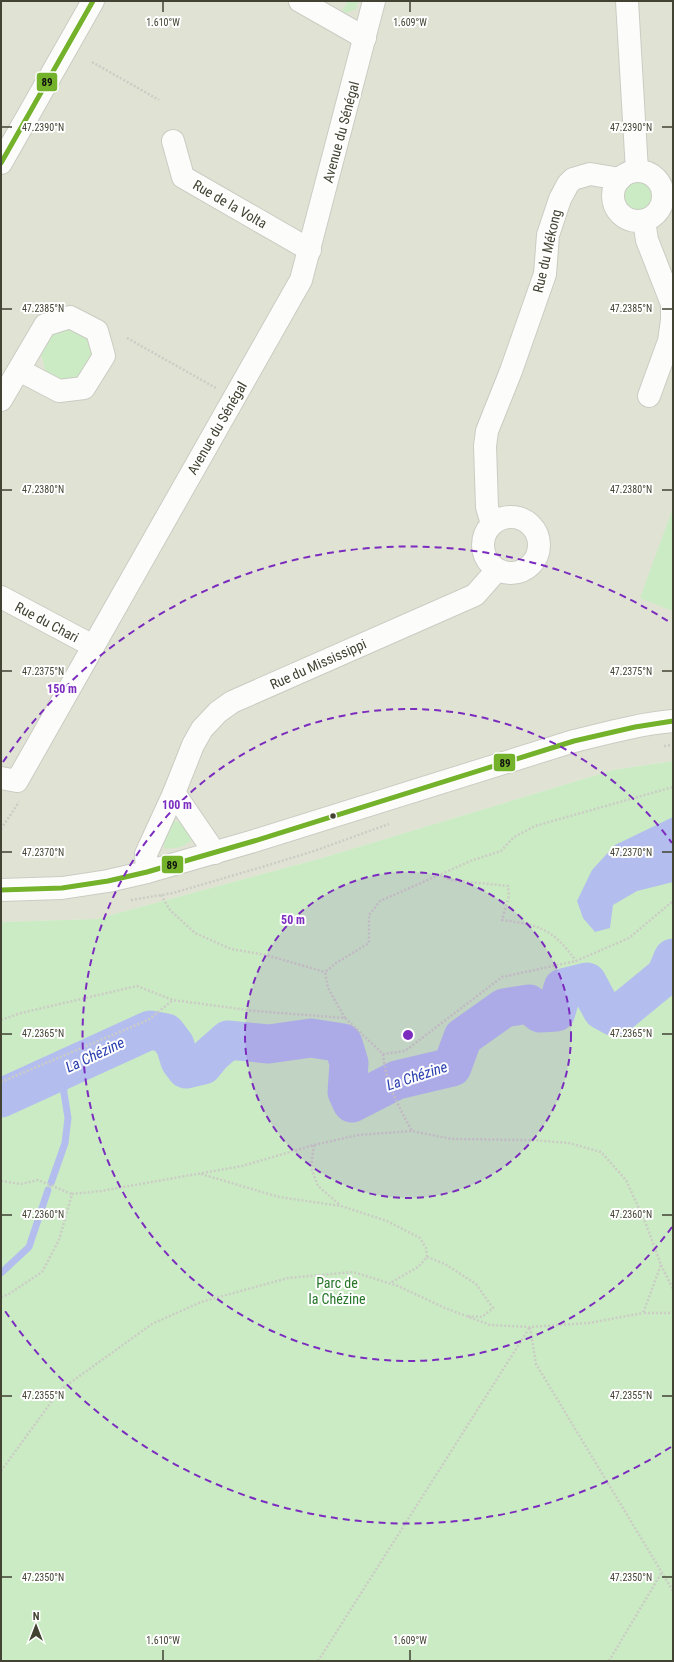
<svg xmlns="http://www.w3.org/2000/svg" width="674" height="1662" font-family="'Roboto Condensed',sans-serif">
<style>
.residential{fill:#e0e3d3}
.green{fill:#cbebc4}
.water{fill:#b3beee}
.lines{fill:none;stroke-linecap:round;stroke-linejoin:round}
.stream{stroke:#b3beee;stroke-width:7}
.river{stroke:#b3beee;stroke-width:39}
.minor-casing{stroke:#caccc3;stroke-width:24}
.path{stroke:#cbccc5;stroke-width:2.5;stroke-dasharray:2 2;stroke-linecap:butt}
.minor{stroke:#fcfcfb;stroke-width:22}
.bus-1-casing{stroke:#fff;stroke-width:8}
.bus-1{stroke:#73b22a;stroke-width:5}
.ticks{fill:none;stroke:#424332;stroke-width:1.5}
.ring{fill:none;stroke:#7b2cbf;stroke-width:2;stroke-dasharray:7 5}
.bus-dot{fill:#424332;stroke:#fff;stroke-width:1.5}
.labels{text-anchor:middle;dominant-baseline:central;stroke-width:4;stroke-linejoin:round;paint-order:stroke}
.street-label{font-size:14px;fill:#424332;stroke:#fff}
.park-label{font-size:14px;fill:#257529;stroke:#fff}
.water-label{font-size:15px;font-style:italic;fill:#2a3eb0;stroke:#fff}
.ticks-label{font-size:10px;text-anchor:middle;fill:#424332;stroke:#fff;stroke-width:4;stroke-linejoin:round;paint-order:stroke}
.centre{fill:#7b2cbf;stroke:#fff;stroke-width:2}
.ring-label{font-size:12px;text-anchor:middle;font-weight:bold;fill:#7b2cbf;stroke:#fff;stroke-width:4;stroke-linejoin:round;paint-order:stroke}
.line-badge{stroke:#fff;stroke-width:1.5}
.pale-badge-label{font-size:11px;text-anchor:middle;font-weight:bold;fill:#111}
</style>
<rect width="100%" height="100%" fill="#eceee6"/>
<!-- residential -->
<path class="residential" d="M 1,1 L 673,1 L 673,761 L 613,770 L 322,858 L 96,919 L 1,922 Z"/>
<!-- green -->
<g class="green">
<path d="M 348,1 L 358,1 L 356,9 L 346,13 L 342,11 Z"/>
<circle cx="637" cy="197" r="15"/>
<path d="M 72,326 L 89,336 L 93,355 L 80,376 L 62,380 L 45,370 L 40,349 L 52,330 Z"/>
<path d="M 673,508 L 673,611 L 640,598 Z"/>
<path d="M 673,761 L 673,1661 L 1,1661 L 1,922 L 96,919 L 322,858 L 613,770 Z"/>
<path d="M 175,821 C 183,822 191,833 191,841 L 181,847 L 165,849 L 163,843 L 172,823 Z"/>
</g>
<!-- water -->
<path class="water" d="M 673,817 L 673,882 L 637,891 L 613,905 L 610,928 L 595,932 L 583,918 L 577,901 L 592,870 L 615,845 Z"/>
<g class="lines">
<!-- stream -->
<g class="stream">
<path d="M 51,1183 L 65,1143 L 68,1118 L 64,1093 L 63,1070"/>
<path d="M 1,1273 L 29,1247 L 48,1190"/>
</g>
<!-- river -->
<path class="river" d="M 1,1098 L 150,1030 L 166,1033 L 175,1045 L 180,1061 L 186,1069 L 203,1065 L 211,1055 L 228,1040 L 269,1044 L 311,1038 L 343,1043 L 349,1063 L 347,1092 L 352,1103 L 397,1080 L 452,1067 L 463,1037 L 504,1008 L 529,1004 L 540,1013 L 556,1012 L 563,988 L 587,982 L 602,1010 L 615,1017 L 666,975 L 673,958"/>
<!-- minor casing -->
<g class="minor-casing">
<g id="minor">
<path d="M 300,1 L 365,38"/>
<path d="M 627,1 L 637,171"/>
<path d="M 173,141 L 183,177 L 310,250"/>
<path d="M 1,163 L 93,1"/>
<circle cx="638" cy="196" r="25"/>
<path d="M 644,221 L 647,240 L 672,304 L 672,320 L 669,341 L 649,396"/>
<path d="M 1,400 L 45,325 L 70,317 L 97,331 L 104,356 L 84,388 L 59,391 L 19,370"/>
<circle cx="511" cy="545" r="28"/>
<path d="M 492,524 L 487,507 L 485,446 L 487,431 L 511,371 L 545,274 L 548,235 L 560,199 L 568,184 L 573,179 L 590,174 L 620,179"/>
<path d="M 1,597 L 93,646"/>
<path d="M 1,778 L 17,781 L 301,280 L 374,1"/>
<path d="M 174,793 L 215,853"/>
<path d="M 147,872 L 146,854 L 174,793 L 193,745 L 202,729 L 218,712 L 232,702 L 475,595 L 497,570"/>
<path d="M 1,890 L 62,888 L 108,881 L 147,872 L 254,841 L 574,741 C 607,733 639,724 673,721"/>
</g>
</g>
<!-- path -->
<g class="path">
<path d="M 92,62 L 159,100"/>
<path d="M 127,338 L 216,388"/>
<path d="M 664,746 L 673,745"/>
<path d="M 1,829 L 19,802"/>
<path d="M 440,875 L 450,880 L 508,886 L 509,896 L 502,920 C 540,925 553,929 576,961"/>
<path d="M 161,895 L 170,910 L 195,933 L 231,949 L 266,955 L 325,972"/>
<path d="M 131,900 L 173,893 L 262,867 L 314,851 L 389,824"/>
<path d="M 345,1018 L 328,988 L 325,972 L 336,963 L 369,943 L 369,915 L 380,901 L 473,860 L 501,851 L 514,837 L 535,826 L 673,787"/>
<path d="M 1,1020 L 21,1013 L 137,986 L 173,1000 L 255,1011 L 345,1018 L 383,1054 L 405,1051 L 502,977 L 576,961 L 629,938 L 673,901"/>
<path d="M 383,1054 C 386,1083 398,1106 412,1131 L 452,1139 L 532,1140 L 569,1143 L 601,1152 L 626,1180 L 646,1224 L 661,1265 L 643,1313 L 673,1313"/>
<path d="M 1,1082 L 148,1020 L 173,1000"/>
<path d="M 314,1145 L 311,1167 L 318,1186 L 340,1205"/>
<path d="M 201,1174 L 279,1197 L 341,1206 L 387,1221 L 420,1238 L 426,1248 L 427,1257 L 418,1267 L 390,1283"/>
<path d="M 1,1181 L 21,1184 L 38,1180 L 72,1194"/>
<path d="M 427,1257 L 445,1264 L 476,1284 L 493,1308 L 482,1317 L 468,1316"/>
<path d="M 661,1265 L 673,1289"/>
<path d="M 1,1297 L 9,1294 L 42,1272 L 59,1240 L 72,1194 L 101,1191 L 242,1166 L 314,1145 L 358,1135 L 412,1131"/>
<path d="M 1,1471 L 60,1390 L 152,1324 L 201,1302 L 288,1278 L 353,1272 L 398,1286 L 445,1308 L 490,1325 L 530,1327 L 589,1323 L 643,1313"/>
<path d="M 318,1661 L 530,1327 L 536,1364 L 673,1591"/>
<path d="M 609,1661 L 662,1572"/>
</g>
<!-- minor -->
<use href="#minor" class="minor"/>
<!-- bus-1 casing -->
<g class="bus-1-casing">
<g id="bus-1">
<path d="M 1,163 L 93,1"/>
<path d="M 1,890 L 62,888 L 108,881 L 147,872 L 254,841 L 574,741 L 635,727 L 673,721"/>
</g>
</g>
<!-- bus-1 -->
<use href="#bus-1" class="bus-1"/>
</g>
<!-- ticks -->
<path class="ticks" d="M 163,2 L 163,12M 410,2 L 410,12M 2,127 L 12,127M 662,127 L 672,127M 2,309 L 12,309M 662,309 L 672,309M 2,490 L 12,490M 662,490 L 672,490M 2,671 L 12,671M 662,671 L 672,671M 2,852 L 12,852M 662,852 L 672,852M 2,1034 L 12,1034M 662,1034 L 672,1034M 2,1215 L 12,1215M 662,1215 L 672,1215M 2,1396 L 12,1396M 662,1396 L 672,1396M 2,1577 L 12,1577M 662,1577 L 672,1577M 163,1650 L 163,1660M 410,1650 L 410,1660"/>
<!-- distance rings -->
<circle cx="408" cy="1035" r="163" fill="#7b2cbf" fill-opacity=".12"/>
<g class="ring">
<circle cx="408" cy="1035" r="163"/>
<path d="M672 1227A326 326 0 1 1 672 843"/>
<path d="M671 1447A489 489 0 0 1 3 1308M3 762A489 489 0 0 1 671 623"/>
</g>
<!-- markers -->
<circle class="bus-dot" cx="333" cy="816" r="3.5"/>
<g class="labels">
<!-- street labels -->
<g class="street-label">
<text transform="translate(341 132) rotate(-75)">Avenue du Sénégal</text>
<text transform="translate(230 204) rotate(30)">Rue de la Volta</text>
<text transform="translate(547 251) rotate(-77)">Rue du Mékong</text>
<text transform="translate(217 428) rotate(-60)">Avenue du Sénégal</text>
<text transform="translate(47 622) rotate(28)">Rue du Chari</text>
<text transform="translate(318 664) rotate(-24)">Rue du Mississippi</text>
</g>
<!-- park labels -->
<g class="park-label">
<text x="337" y="1283">Parc de<tspan x="337" dy="16">la Chézine</tspan></text>
</g>
<!-- water labels -->
<g class="water-label">
<text transform="translate(95 1055) rotate(-25)">La Chézine</text>
<text transform="translate(417 1076) rotate(-18)">La Chézine</text>
</g>
</g>
<g class="ticks-label">
<text x="163" y="26">1.610°W</text>
<text x="410" y="26">1.609°W</text>
<text x="43" y="131">47.2390°N</text>
<text x="631" y="131">47.2390°N</text>
<text x="43" y="312">47.2385°N</text>
<text x="631" y="312">47.2385°N</text>
<text x="43" y="493">47.2380°N</text>
<text x="631" y="493">47.2380°N</text>
<text x="43" y="675">47.2375°N</text>
<text x="631" y="675">47.2375°N</text>
<text x="43" y="856">47.2370°N</text>
<text x="631" y="856">47.2370°N</text>
<text x="43" y="1037">47.2365°N</text>
<text x="631" y="1037">47.2365°N</text>
<text x="43" y="1218">47.2360°N</text>
<text x="631" y="1218">47.2360°N</text>
<text x="43" y="1399">47.2355°N</text>
<text x="631" y="1399">47.2355°N</text>
<text x="43" y="1581">47.2350°N</text>
<text x="631" y="1581">47.2350°N</text>
<text x="163" y="1644">1.610°W</text>
<text x="410" y="1644">1.609°W</text>
</g>
<circle cx="408" cy="1035" r="6" class="centre"/>
<g class="ring-label">
<text x="62" y="693">150 m</text>
<text x="177" y="809">100 m</text>
<text x="293" y="924">50 m</text>
</g>
<g class="line-badge">
<rect x="36" y="72" width="22" height="20" rx="4" fill="#73b22a"/>
<rect x="493" y="753" width="23" height="19" rx="4" fill="#73b22a"/>
<rect x="161" y="855" width="23" height="19" rx="4" fill="#73b22a"/>
</g>
<g class="pale-badge-label">
<text x="47" y="86">89</text>
<text x="505" y="767">89</text>
<text x="172" y="869">89</text>
</g>
<!-- border -->
<rect width="674" height="1662" fill="none" stroke="#424332" stroke-width="4"/>
<!-- north arrow -->
<g transform="translate(36 1626)" stroke="#ffffff" stroke-width="3" paint-order="stroke">
<path d="M0-3L7 15L0 10L-7 15Z" fill="#424332"/>
<text y="-6" font-size="11" font-weight="bold" text-anchor="middle" fill="#424332">N</text>
</g>
</svg>
